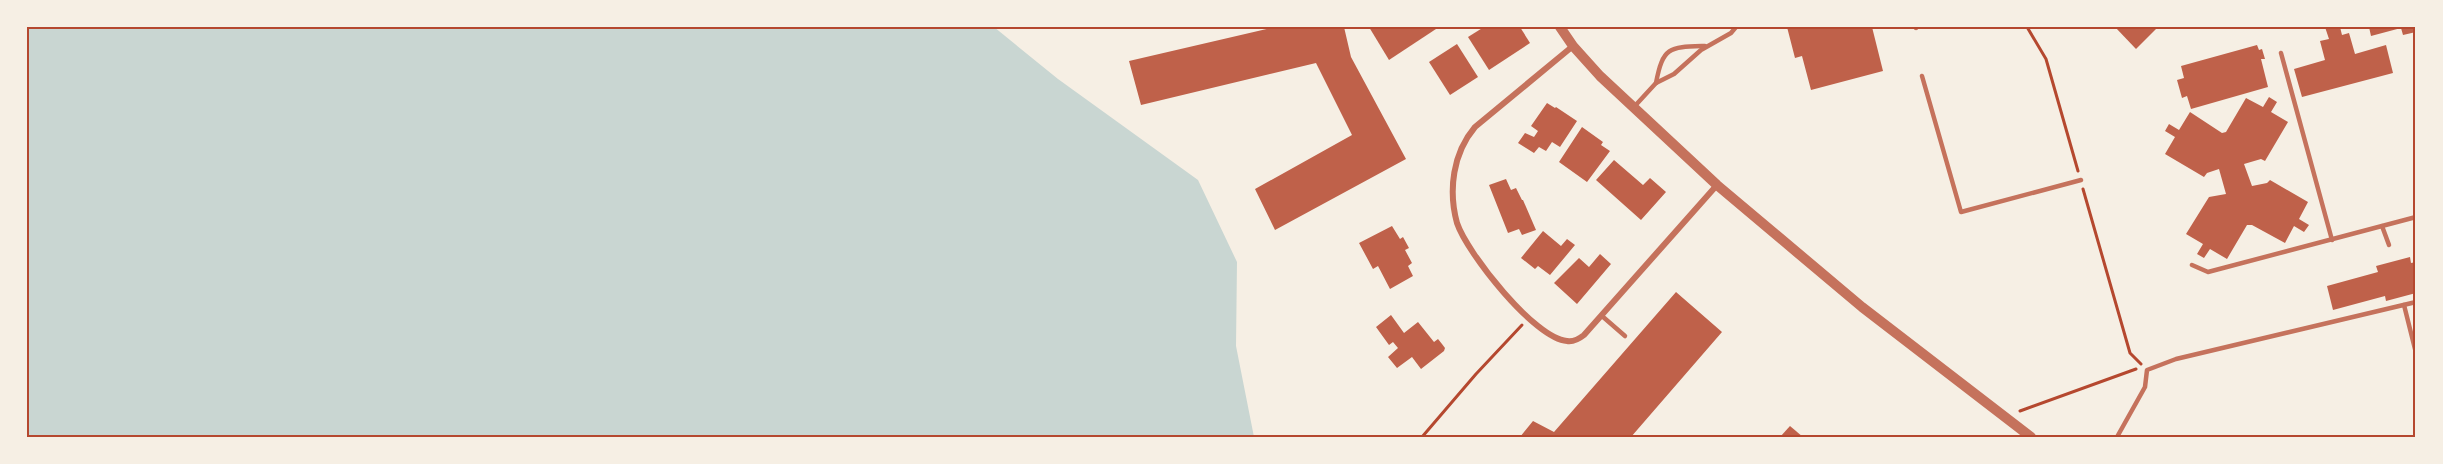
<svg xmlns="http://www.w3.org/2000/svg" width="2443" height="464" font-family="Spectral,serif">
<style>
.water{fill:#c9d6d2}
.building{fill:#bf614a}
.lines{fill:none;stroke-linecap:round;stroke-linejoin:round}
.path{stroke:#b5482f;stroke-width:3}
.service{stroke:#c5725c;stroke-width:4.5}
.minor{stroke:#c5725c;stroke-width:6}
.tertiary{stroke:#c5725c;stroke-width:10}
.neatline{fill:none;stroke:#b5482f;stroke-width:2}
</style>
<rect width="100%" height="100%" fill="#f6efe4"/>
<!-- water -->
<path class="water" d="M 27,27 L 994,27 L 1058,79 L 1198,180 L 1237,262 L 1236,346 L 1254,437 L 27,437 Z"/>
<!-- building -->
<g class="building">
<path d="M 1275,27 L 1344,27 L 1351,57 L 1406,159 L 1275,230 L 1255,189 L 1352,135 L 1316,63 L 1141,105 L 1129,61 Z"/>
<path d="M 1369,27 L 1439,27 L 1389,60 Z"/>
<path d="M 1484,27 L 1520,27 L 1530,43 L 1489,70 L 1468,37 Z"/>
<path d="M 1787,27 L 1872,27 L 1883,71 L 1811,90 L 1802,56 L 1795,58 Z"/>
<path d="M 2115,27 L 2158,27 L 2136,49 Z"/>
<path d="M 2325,27 L 2340,27 L 2342,35 L 2349,33 L 2355,54 L 2386,45 L 2393,73 L 2302,97 L 2294,69 L 2325,60 L 2320,41 L 2329,39 Z"/>
<path d="M 2369,27 L 2416,27 L 2416,32 L 2403,35 L 2401,28 L 2371,36 Z"/>
<path d="M 1457,44 L 1478,77 L 1450,95 L 1429,62 Z"/>
<path d="M 2257,45 L 2259,50 L 2262,49 L 2265,59 L 2261,59 L 2268,87 L 2191,109 L 2187,96 L 2182,98 L 2177,80 L 2184,78 L 2181,66 Z"/>
<path d="M 2269,97 L 2277,102 L 2271,112 L 2288,122 L 2265,161 L 2261,159 L 2244,164 L 2252,186 L 2267,183 L 2270,180 L 2308,202 L 2299,219 L 2309,225 L 2304,232 L 2294,226 L 2285,243 L 2252,225 L 2247,225 L 2227,259 L 2210,249 L 2204,258 L 2197,254 L 2203,244 L 2186,234 L 2209,197 L 2226,194 L 2219,169 L 2207,173 L 2204,177 L 2165,154 L 2175,137 L 2165,131 L 2169,124 L 2179,130 L 2190,112 L 2222,133 L 2226,132 L 2246,98 L 2263,107 Z"/>
<path d="M 1547,103 L 1555,108 L 1556,107 L 1577,121 L 1560,147 L 1552,142 L 1546,151 L 1539,147 L 1534,153 L 1518,143 L 1525,133 L 1534,137 L 1538,131 L 1531,126 Z"/>
<path d="M 1582,127 L 1603,142 L 1601,145 L 1610,151 L 1587,182 L 1559,162 Z"/>
<path d="M 1614,160 L 1643,185 L 1650,178 L 1666,192 L 1641,220 L 1596,180 Z"/>
<path d="M 1506,179 L 1511,190 L 1516,188 L 1522,200 L 1523,200 L 1536,230 L 1522,235 L 1519,229 L 1508,233 L 1489,185 Z"/>
<path d="M 1392,226 L 1400,239 L 1403,237 L 1409,248 L 1405,250 L 1412,263 L 1408,266 L 1413,276 L 1390,289 L 1378,266 L 1373,269 L 1359,243 Z"/>
<path d="M 1543,231 L 1561,246 L 1567,239 L 1575,245 L 1550,275 L 1538,266 L 1535,269 L 1521,258 Z"/>
<path d="M 1600,254 L 1611,264 L 1577,304 L 1554,283 L 1579,258 L 1589,267 Z"/>
<path d="M 2410,257 L 2411,263 L 2416,262 L 2416,293 L 2386,301 L 2385,296 L 2333,310 L 2327,286 L 2378,272 L 2376,266 Z"/>
<path d="M 1676,292 L 1722,332 L 1631,437 L 1520,437 L 1533,421 L 1554,432 Z"/>
<path d="M 1391,315 L 1404,333 L 1418,322 L 1434,342 L 1438,339 L 1442,344 L 1445,348 L 1444,351 L 1421,369 L 1412,357 L 1397,368 L 1388,357 L 1398,348 L 1393,342 L 1389,345 L 1376,327 Z"/>
<path d="M 1790,426 L 1803,437 L 1780,437 Z"/>
</g>
<g class="lines">
<!-- path -->
<g class="path">
<path d="M 2027,27 L 2046,59 L 2078,171"/>
<path d="M 2083,189 L 2130,353 L 2141,364"/>
<path d="M 2020,411 L 2136,369"/>
<path d="M 1422,437 L 1476,374 L 1522,325"/>
</g>
<!-- service -->
<g class="service">
<path d="M 1916,27 L 1916,28"/>
<path d="M 2281,53 L 2332,240"/>
<path d="M 1922,76 L 1961,212 L 2081,180"/>
<path d="M 1656,83 C 1663,46 1670,47 1705,46"/>
<path d="M 1633,108 L 1656,83 L 1674,74 L 1701,50 L 1731,33 L 1736,27"/>
<path d="M 2382,226 L 2389,245"/>
<path d="M 2192,265 L 2208,272 L 2416,217"/>
<path d="M 2404,305 L 2416,353"/>
<path d="M 1602,316 L 1625,336"/>
<path d="M 2117,437 L 2145,387 L 2147,370 L 2176,359 L 2416,302"/>
</g>
<!-- minor -->
<path class="minor" d="M 1573,46 L 1475,127 C 1453,153 1448,190 1457,223 C 1467,253 1535,339 1567,341 C 1574,342 1579,339 1584,335 L 1717,185"/>
<!-- tertiary -->
<path class="tertiary" d="M 1560,27 L 1573,46 L 1600,76 L 1717,185 L 1862,307 L 2031,437"/>
</g>
<!-- border -->
<rect width="2443" height="464" fill="none" stroke="#f6efe4" stroke-width="57"/>
<rect x="28" y="28" width="2386" height="408" class="neatline"/>
</svg>
